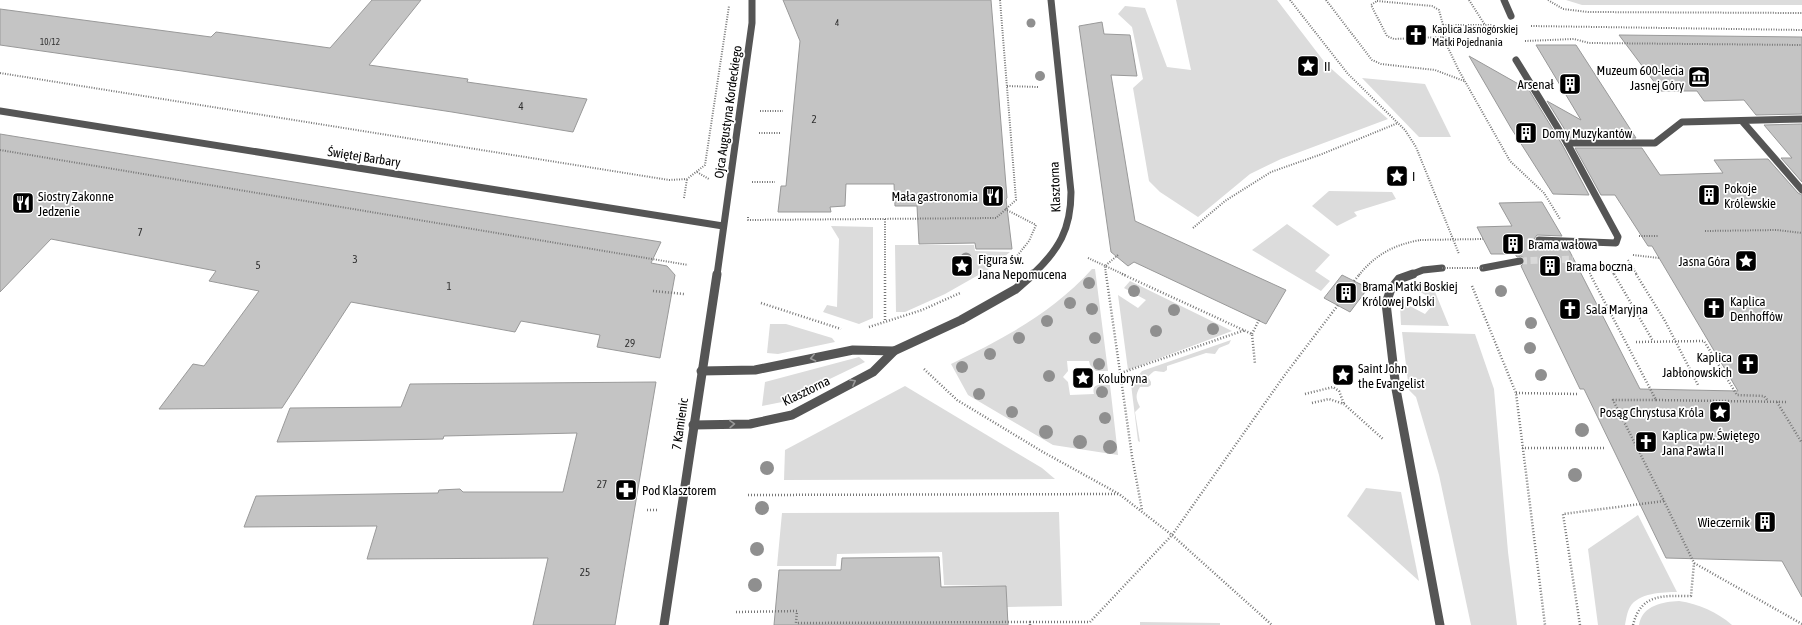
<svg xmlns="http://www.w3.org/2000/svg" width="1802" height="625" font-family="'Asap Condensed',sans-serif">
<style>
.green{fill:#dcdcdc}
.building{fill:#c4c4c4;stroke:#999}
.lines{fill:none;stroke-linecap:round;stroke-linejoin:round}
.pedestrian-tunnel{stroke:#d9d9d9;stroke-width:7;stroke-dasharray:7 3.5;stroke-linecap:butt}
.path-far1{stroke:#777;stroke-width:2;stroke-dasharray:1 1.5;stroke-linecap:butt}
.path{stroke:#777;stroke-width:2.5;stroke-dasharray:1 2;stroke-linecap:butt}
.pedestrian-far1{stroke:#555;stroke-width:7}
.pedestrian{stroke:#555;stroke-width:9}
.minor-far1{stroke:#555;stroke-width:7}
.minor{stroke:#555;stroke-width:9}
.tertiary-far1{stroke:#555;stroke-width:7}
.tertiary{stroke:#555;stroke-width:9}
.path-bridge{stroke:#777;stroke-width:2;stroke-dasharray:1 1.5;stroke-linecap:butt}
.tree{fill:#8f8f8f}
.oneway{stroke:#999}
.labels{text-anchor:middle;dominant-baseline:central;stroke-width:3.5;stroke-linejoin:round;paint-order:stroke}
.far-number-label{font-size:9px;fill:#313131}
.far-poi-label{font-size:11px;fill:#000;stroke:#fff;text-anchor:start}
.number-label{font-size:11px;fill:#313131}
.poi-label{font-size:13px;fill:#000;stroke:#fff;text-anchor:start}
.street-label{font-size:13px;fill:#000;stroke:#fff}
</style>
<rect width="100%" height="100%" fill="#fff"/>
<!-- green -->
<g class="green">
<path d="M 1176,0 L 1277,0 L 1326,64 L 1388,119 L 1281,159 L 1250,174 L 1198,217 L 1160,192 L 1149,181 L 1133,88 L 1143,79 L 1132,27 L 1118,14 L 1125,6 L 1145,8 L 1167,67 L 1191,70 Z"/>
<path d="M 1566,0 L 1802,0 L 1802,5 L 1582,5 Z"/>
<path d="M 1362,78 L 1425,84 L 1451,137 L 1419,137 Z"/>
<path d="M 1329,191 L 1392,192 L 1396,199 L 1354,212 L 1357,216 L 1337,226 L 1312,206 Z"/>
<path d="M 1287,224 L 1330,255 L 1315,271 L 1330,281 L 1321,291 L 1252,250 Z"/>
<path d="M 831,226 L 873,227 L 873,318 L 859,324 L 823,312 L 827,305 L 837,307 L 839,239 Z"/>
<path d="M 895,245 L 974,245 L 975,251 L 1010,252 L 989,269 L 945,294 L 905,312 L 896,312 Z"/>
<path d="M 1092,269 L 1095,269 L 1108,371 L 1096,371 L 1090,365 L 1089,361 L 1067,361 L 1068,371 L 1063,377 L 1068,382 L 1070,395 L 1094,394 C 1091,383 1101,384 1110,385 L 1118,455 L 1053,445 L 968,395 L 951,364 C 1006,337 1051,314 1092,269 Z"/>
<path d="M 1130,281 L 1232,331 L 1128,370 L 1118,295 L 1138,308 L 1146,300 L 1124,288 Z"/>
<path d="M 1431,282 L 1449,326 L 1401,325 L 1400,305 L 1404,303 L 1425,314 L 1436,301 L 1415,289 L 1415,287 L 1420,283 Z"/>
<path d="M 770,324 L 786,324 L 832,338 L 835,342 L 778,354 L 767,353 Z"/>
<path d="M 1402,332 L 1475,334 L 1494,389 L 1508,552 L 1517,625 L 1471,625 L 1439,475 L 1416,397 L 1409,390 Z"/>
<path d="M 1231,340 L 1229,344 L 1219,348 L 1215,354 L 1206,353 L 1167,366 L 1167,370 L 1164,372 C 1155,372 1156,368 1148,377 L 1151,382 L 1151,385 L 1148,387 L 1140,387 C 1135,395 1136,399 1140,407 L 1135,412 L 1140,442 L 1138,441 L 1131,384 L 1142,371 Z"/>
<path d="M 859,357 L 865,362 L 782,402 L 762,406 L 765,382 Z"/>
<path d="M 905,386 L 1042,468 L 1055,479 L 784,480 L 785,450 Z"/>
<path d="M 1366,488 L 1401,492 L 1419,581 L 1347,516 Z"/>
<path d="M 1059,512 L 1062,606 L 1007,607 L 1006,586 L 944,585 L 942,552 L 837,554 L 836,566 L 777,566 L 782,513 Z"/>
<path d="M 1638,515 L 1677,592 C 1663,592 1638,593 1630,607 C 1627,612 1626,620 1625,625 L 1598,625 L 1588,549 Z"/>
<path d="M 1679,601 C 1699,604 1717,612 1732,625 L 1639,625 C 1642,605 1663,602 1679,601 Z"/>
<path d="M 1140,622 L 1220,623 L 1220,625 L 1140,625 Z"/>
</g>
<!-- building -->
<g class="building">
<path d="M 372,0 L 421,0 L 369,65 L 468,79 L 467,82 L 587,99 L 573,132 L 452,112 L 182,71 L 0,45 L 0,9 L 211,37 L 216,32 L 330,48 Z"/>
<path d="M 783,0 L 991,0 L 1007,198 L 1006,199 L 1012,249 L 976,249 L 975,243 L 919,244 L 917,206 L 895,206 L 894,184 L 846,184 L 845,206 L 830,207 L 831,212 L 778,212 L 781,186 L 786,186 L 800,41 Z"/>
<path d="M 1102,22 L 1104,34 L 1130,35 L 1137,76 L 1111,75 L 1135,221 L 1286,290 L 1266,324 L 1134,262 L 1128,266 L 1111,252 L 1079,26 Z"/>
<path d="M 1619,35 L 1802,37 L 1802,114 L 1756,115 L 1744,100 L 1704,101 L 1697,91 L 1661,91 Z"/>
<path d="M 1536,45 L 1576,45 L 1636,138 L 1570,138 L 1547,101 L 1581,120 Z"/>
<path d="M 1469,56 L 1529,90 L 1563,146 L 1589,195 L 1553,194 L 1511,128 Z"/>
<path d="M 1802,124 L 1802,182 L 1781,158 L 1792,158 L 1764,125 Z"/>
<path d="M 0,134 L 661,242 L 651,263 L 667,266 L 675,275 L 660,358 L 597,347 L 600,335 L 521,321 L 515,332 L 351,302 L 282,408 L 159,409 L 193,364 L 204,366 L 259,291 L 209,281 L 216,271 L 51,239 L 0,292 Z"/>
<path d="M 1575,148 L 1642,148 L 1660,175 L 1723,173 L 1714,160 L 1768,159 L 1798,193 L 1802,195 L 1802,597 L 1782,561 L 1666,558 L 1584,389 L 1580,389 L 1521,266 L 1525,262 L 1524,258 L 1521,256 L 1517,257 L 1515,254 L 1491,254 L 1477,227 L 1512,226 L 1499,203 L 1542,202 L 1562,236 L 1537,235 L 1534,239 L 1535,243 L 1539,245 L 1567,246 L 1640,389 L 1738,391 L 1652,246 L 1648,246 L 1615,195 L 1601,195 Z"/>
<path d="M 1342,275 L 1368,288 L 1350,312 L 1324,298 Z"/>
<path d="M 656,382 L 615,625 L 533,625 L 548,558 L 367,559 L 377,526 L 244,527 L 256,496 L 438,493 L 439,490 L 460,489 L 463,492 L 563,492 L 577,433 L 444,436 L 443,439 L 277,442 L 290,408 L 401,407 L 410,384 Z"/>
<path d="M 939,557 L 941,587 L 1006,586 L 1008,625 L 774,625 L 779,570 L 841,570 L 842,558 Z"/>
</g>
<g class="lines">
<!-- pedestrian-tunnel -->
<path class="pedestrian-tunnel" d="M 1520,261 L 1573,259"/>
<!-- path-far1 -->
<g class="path-far1">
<path d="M 1290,0 L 1348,74 L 1405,130 L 1416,147 L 1459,254"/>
<path d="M 1326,0 L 1372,60 L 1381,64 L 1435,70 L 1464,81"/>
<path d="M 1469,0 L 1485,25 L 1492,25"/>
<path d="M 1548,0 L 1563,9 L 1588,12 L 1802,13"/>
<path d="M 1377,1 L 1432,6 L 1439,10 L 1443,25 L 1443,37 L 1394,39 L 1387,36 L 1371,5 Z"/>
<path d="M 1443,25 L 1484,25"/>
<path d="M 1531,26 L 1802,30"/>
<path d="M 1525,41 L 1574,39 L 1589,43 L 1802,45"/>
<path d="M 1503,43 L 1468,43 L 1443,37 L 1458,69 L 1510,161 L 1544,193 L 1560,219"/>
<path d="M 0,73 L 669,180 L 687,179 L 705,165 L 729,6"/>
<path d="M 1007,86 L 1038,87"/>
<path d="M 760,111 L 783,111"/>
<path d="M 759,133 L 780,133"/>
<path d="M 0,150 L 688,265"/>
<path d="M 697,172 L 709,179"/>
<path d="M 752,182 L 775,182"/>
<path d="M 684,198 L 687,179"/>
<path d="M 1005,209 L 1036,225 L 1029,241 L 1017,256"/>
<path d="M 748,217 L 748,220 L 996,218 L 1016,200 L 1000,0"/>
<path d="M 885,219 L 885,275"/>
<path d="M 1193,228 L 1225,201 L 1271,172 L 1322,154 L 1398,123"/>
<path d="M 1705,231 L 1777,230 L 1802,233"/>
<path d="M 1639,236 L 1658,236"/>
<path d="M 1633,255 L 1659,258"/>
<path d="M 1088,258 L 1125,275"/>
<path d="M 1628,260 L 1637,275"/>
<path d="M 1585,264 L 1591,275"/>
<path d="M 1609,264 L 1614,275"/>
<path d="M 1106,275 L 1105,266 L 1118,255"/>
<path d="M 1359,275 C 1376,254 1394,245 1420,240"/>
</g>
<!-- path -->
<g class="path">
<path d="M 885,274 L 885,322"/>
<path d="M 1106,274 L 1132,456 L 1142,510"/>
<path d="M 1122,274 L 1252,334 L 1255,364"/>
<path d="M 1614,274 L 1653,341"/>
<path d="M 1636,274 L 1665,321 L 1698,385"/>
<path d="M 1354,281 L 1360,274"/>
<path d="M 1472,286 L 1516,393 L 1545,625"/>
<path d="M 653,291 L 684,294"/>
<path d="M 761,303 L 841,329"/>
<path d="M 869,327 L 922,310 L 960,293"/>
<path d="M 1252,334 L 1259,320"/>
<path d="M 1636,342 L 1704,341 L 1737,395 L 1764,396 L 1768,401"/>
<path d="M 924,369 L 957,400 L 1043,452 L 1119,494 L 1172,535 L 1272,625"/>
<path d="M 1121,373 L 1245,330"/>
<path d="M 1516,393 L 1578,394"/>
<path d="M 1305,394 L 1333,387 L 1339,391 L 1344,404"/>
<path d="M 1656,400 L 1788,402"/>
<path d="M 1777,402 L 1802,443"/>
<path d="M 1312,403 L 1329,399 L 1344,404 L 1383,439"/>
<path d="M 1522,448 L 1604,448"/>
<path d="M 748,495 L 1119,494"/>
<path d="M 1664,501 L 1694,563 L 1802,624"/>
<path d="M 647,510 L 659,510"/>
<path d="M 736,612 L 797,611 L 796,623 L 1030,622"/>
<path d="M 1030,625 L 1030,622 L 1090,622 L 1172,535 L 1284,376 L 1338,305"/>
<path d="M 1580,625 L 1563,514 L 1664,501 L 1613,400 L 1656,400 L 1590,274"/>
<path d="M 1633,625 C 1641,593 1663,596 1691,596 L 1694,563"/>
</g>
<!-- pedestrian-far1 -->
<g class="pedestrian-far1">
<path d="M 1504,0 L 1511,16"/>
<path d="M 1516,60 L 1567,143 L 1618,237 L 1616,243 L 1539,240"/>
<path d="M 1742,121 L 1802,190"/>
<path d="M 1567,143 L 1655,143 L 1682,122 L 1802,119"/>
<path d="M 1483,268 L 1520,261"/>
<path d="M 1410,275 L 1423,270 L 1442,268"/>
</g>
<!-- pedestrian -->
<path class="pedestrian" d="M 1413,274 L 1399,279 L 1391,289 L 1386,303 L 1396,389 L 1440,625"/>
<!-- minor-far1 -->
<g class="minor-far1">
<path d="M 0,111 L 723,226"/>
<path d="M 1032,275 C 1059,250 1071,229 1071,192 L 1051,0"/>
</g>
<!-- minor -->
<g class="minor">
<path d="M 701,371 L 755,370 L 853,350 L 894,351"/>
<path d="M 693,425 L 750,424 L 792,415 L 873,372 L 894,351 L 961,320 L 1016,289 L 1033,274"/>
</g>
<!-- tertiary-far1 -->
<path class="tertiary-far1" d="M 717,275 L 752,23 L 752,0"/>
<!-- tertiary -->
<path class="tertiary" d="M 664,625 L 717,274"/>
<!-- path-bridge -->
<g class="path-bridge">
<path d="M 1420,240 L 1483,239"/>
<path d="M 1442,268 L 1483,268"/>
</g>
</g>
<!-- trees -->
<g class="tree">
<circle cx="1031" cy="23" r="4.5"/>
<circle cx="1040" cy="76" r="5"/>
<circle cx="966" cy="258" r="5.5"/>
<circle cx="1089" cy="283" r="6"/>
<circle cx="1134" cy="291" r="6"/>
<circle cx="1501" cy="291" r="6"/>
<circle cx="1070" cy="303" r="6"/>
<circle cx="1092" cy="309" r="6"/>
<circle cx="1174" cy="310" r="6"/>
<circle cx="1047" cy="321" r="6"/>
<circle cx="1531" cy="323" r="6"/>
<circle cx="1213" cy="329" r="6"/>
<circle cx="1156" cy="331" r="6"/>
<circle cx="1019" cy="338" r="6"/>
<circle cx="1095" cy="338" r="6"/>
<circle cx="1530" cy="348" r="6"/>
<circle cx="990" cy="354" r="6"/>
<circle cx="1099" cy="364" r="6"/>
<circle cx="962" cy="367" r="6"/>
<circle cx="1541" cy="375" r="6"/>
<circle cx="1049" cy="376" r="6"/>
<circle cx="1102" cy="392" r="6"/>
<circle cx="979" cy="394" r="6"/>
<circle cx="1012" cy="412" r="6"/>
<circle cx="1105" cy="418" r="6"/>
<circle cx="1582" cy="430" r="7"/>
<circle cx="1046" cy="432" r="7"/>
<circle cx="1080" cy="442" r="7"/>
<circle cx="1110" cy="447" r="7"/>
<circle cx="767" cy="468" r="7"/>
<circle cx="1575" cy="475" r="7"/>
<circle cx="762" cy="508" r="7"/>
<circle cx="757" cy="549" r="7"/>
<circle cx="755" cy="585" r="7"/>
</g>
<!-- one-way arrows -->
<defs><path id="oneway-chevron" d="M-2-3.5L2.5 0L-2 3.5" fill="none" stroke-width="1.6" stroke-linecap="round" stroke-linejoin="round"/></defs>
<g class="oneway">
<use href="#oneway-chevron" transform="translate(813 358) rotate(168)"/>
<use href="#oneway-chevron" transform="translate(853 382) rotate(-28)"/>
<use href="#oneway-chevron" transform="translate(732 424) rotate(-2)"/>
</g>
<!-- icons -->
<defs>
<g id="church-square" transform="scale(1.15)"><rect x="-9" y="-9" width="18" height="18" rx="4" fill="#000" stroke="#fff"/><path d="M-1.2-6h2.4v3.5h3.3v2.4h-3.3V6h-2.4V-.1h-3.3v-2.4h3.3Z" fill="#fff"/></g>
<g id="sight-square" transform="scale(1.15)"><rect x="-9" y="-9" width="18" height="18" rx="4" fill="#000" stroke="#fff"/><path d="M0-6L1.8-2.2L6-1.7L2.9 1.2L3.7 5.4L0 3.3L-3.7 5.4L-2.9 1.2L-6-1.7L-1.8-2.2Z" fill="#fff"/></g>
<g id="museum-square" transform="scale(1.15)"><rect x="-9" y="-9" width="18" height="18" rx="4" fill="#000" stroke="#fff"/><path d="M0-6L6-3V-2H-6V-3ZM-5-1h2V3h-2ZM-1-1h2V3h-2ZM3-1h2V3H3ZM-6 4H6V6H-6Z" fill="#fff"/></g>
<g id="building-square" transform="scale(1.15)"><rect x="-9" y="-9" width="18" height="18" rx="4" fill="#000" stroke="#fff"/><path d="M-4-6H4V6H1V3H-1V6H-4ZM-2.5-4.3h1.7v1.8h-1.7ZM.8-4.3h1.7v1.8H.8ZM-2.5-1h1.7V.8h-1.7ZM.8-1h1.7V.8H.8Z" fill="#fff"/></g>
<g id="restaurant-square" transform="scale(1.15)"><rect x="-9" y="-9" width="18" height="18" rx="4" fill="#000" stroke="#fff"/><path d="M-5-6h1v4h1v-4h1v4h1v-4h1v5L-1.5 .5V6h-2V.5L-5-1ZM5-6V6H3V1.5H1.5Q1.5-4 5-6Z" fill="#fff"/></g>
<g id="pharmacy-square" transform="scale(1.15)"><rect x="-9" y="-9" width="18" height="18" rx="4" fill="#000" stroke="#fff"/><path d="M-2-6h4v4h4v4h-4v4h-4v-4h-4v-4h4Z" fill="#fff"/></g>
</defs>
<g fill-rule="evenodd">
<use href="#church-square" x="1416" y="35"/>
<use href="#sight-square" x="1308" y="66"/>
<use href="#museum-square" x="1699" y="77"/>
<use href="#building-square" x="1570" y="84"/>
<use href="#building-square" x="1526" y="133"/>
<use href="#sight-square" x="1397" y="176"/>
<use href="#building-square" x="1709" y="195"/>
<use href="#restaurant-square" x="993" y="196"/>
<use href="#restaurant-square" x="23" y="203"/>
<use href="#building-square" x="1513" y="244"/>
<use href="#sight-square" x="1746" y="261"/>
<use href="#sight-square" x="962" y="266"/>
<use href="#building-square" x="1550" y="266"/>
<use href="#building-square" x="1346" y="293"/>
<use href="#church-square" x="1714" y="308"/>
<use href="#church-square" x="1570" y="309"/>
<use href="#church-square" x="1748" y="364"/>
<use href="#sight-square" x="1343" y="375"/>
<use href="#sight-square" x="1083" y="378"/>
<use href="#sight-square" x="1720" y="412"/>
<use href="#church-square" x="1646" y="442"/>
<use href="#pharmacy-square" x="626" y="490"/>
<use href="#building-square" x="1765" y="522"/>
</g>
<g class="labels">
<!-- far-number labels -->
<g class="far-number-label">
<text x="837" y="23">4</text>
<text x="50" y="42">10/12</text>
</g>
<!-- far-poi labels -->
<g class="far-poi-label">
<text x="1432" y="29">Kaplica Jasnogórskiej<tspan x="1432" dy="13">Matki Pojednania</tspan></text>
</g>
<!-- number labels -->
<g class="number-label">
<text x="521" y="106">4</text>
<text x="814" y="119">2</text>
<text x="140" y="232">7</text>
<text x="355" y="259">3</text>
<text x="258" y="265">5</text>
<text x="449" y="286">1</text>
<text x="630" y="343">29</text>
<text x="602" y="484">27</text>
<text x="585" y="572">25</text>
</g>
<!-- poi labels -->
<g class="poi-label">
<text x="1324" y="66">II</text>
<text x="1684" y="70" text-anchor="end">Muzeum 600-lecia<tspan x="1684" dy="15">Jasnej Góry</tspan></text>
<text x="1554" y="84" text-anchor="end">Arsenał</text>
<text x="1542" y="133">Domy Muzykantów</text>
<text x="1412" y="176">I</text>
<text x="1724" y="188">Pokoje<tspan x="1724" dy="15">Królewskie</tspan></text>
<text x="38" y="196">Siostry Zakonne<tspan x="38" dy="15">Jedzenie</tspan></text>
<text x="978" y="196" text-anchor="end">Mała gastronomia</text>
<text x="1528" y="244">Brama wałowa</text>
<text x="978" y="259">Figura św.<tspan x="978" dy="15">Jana Nepomucena</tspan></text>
<text x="1730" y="261" text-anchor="end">Jasna Góra</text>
<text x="1566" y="266">Brama boczna</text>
<text x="1362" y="286">Brama Matki Boskiej<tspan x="1362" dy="15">Królowej Polski</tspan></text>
<text x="1730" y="301">Kaplica<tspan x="1730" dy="15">Denhoffów</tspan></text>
<text x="1586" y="309">Sala Maryjna</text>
<text x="1732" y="357" text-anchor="end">Kaplica<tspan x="1732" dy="15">Jabłonowskich</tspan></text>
<text x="1358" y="368">Saint John<tspan x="1358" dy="15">the Evangelist</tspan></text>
<text x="1098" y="378">Kolubryna</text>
<text x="1704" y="412" text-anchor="end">Posąg Chrystusa Króla</text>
<text x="1662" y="435">Kaplica pw. Świętego<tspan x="1662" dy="15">Jana Pawła II</tspan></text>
<text x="642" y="490">Pod Klasztorem</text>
<text x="1750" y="522" text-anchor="end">Wieczernik</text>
</g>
<!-- street labels -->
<g class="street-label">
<text transform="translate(728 112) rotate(-82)">Ojca Augustyna Kordeckiego</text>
<text transform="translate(364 157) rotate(9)">Świętej Barbary</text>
<text transform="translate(1055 187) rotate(-92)">Klasztorna</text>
<text transform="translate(806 391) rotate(-26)">Klasztorna</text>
<text transform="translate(680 424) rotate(-82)">7 Kamienic</text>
</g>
</g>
</svg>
